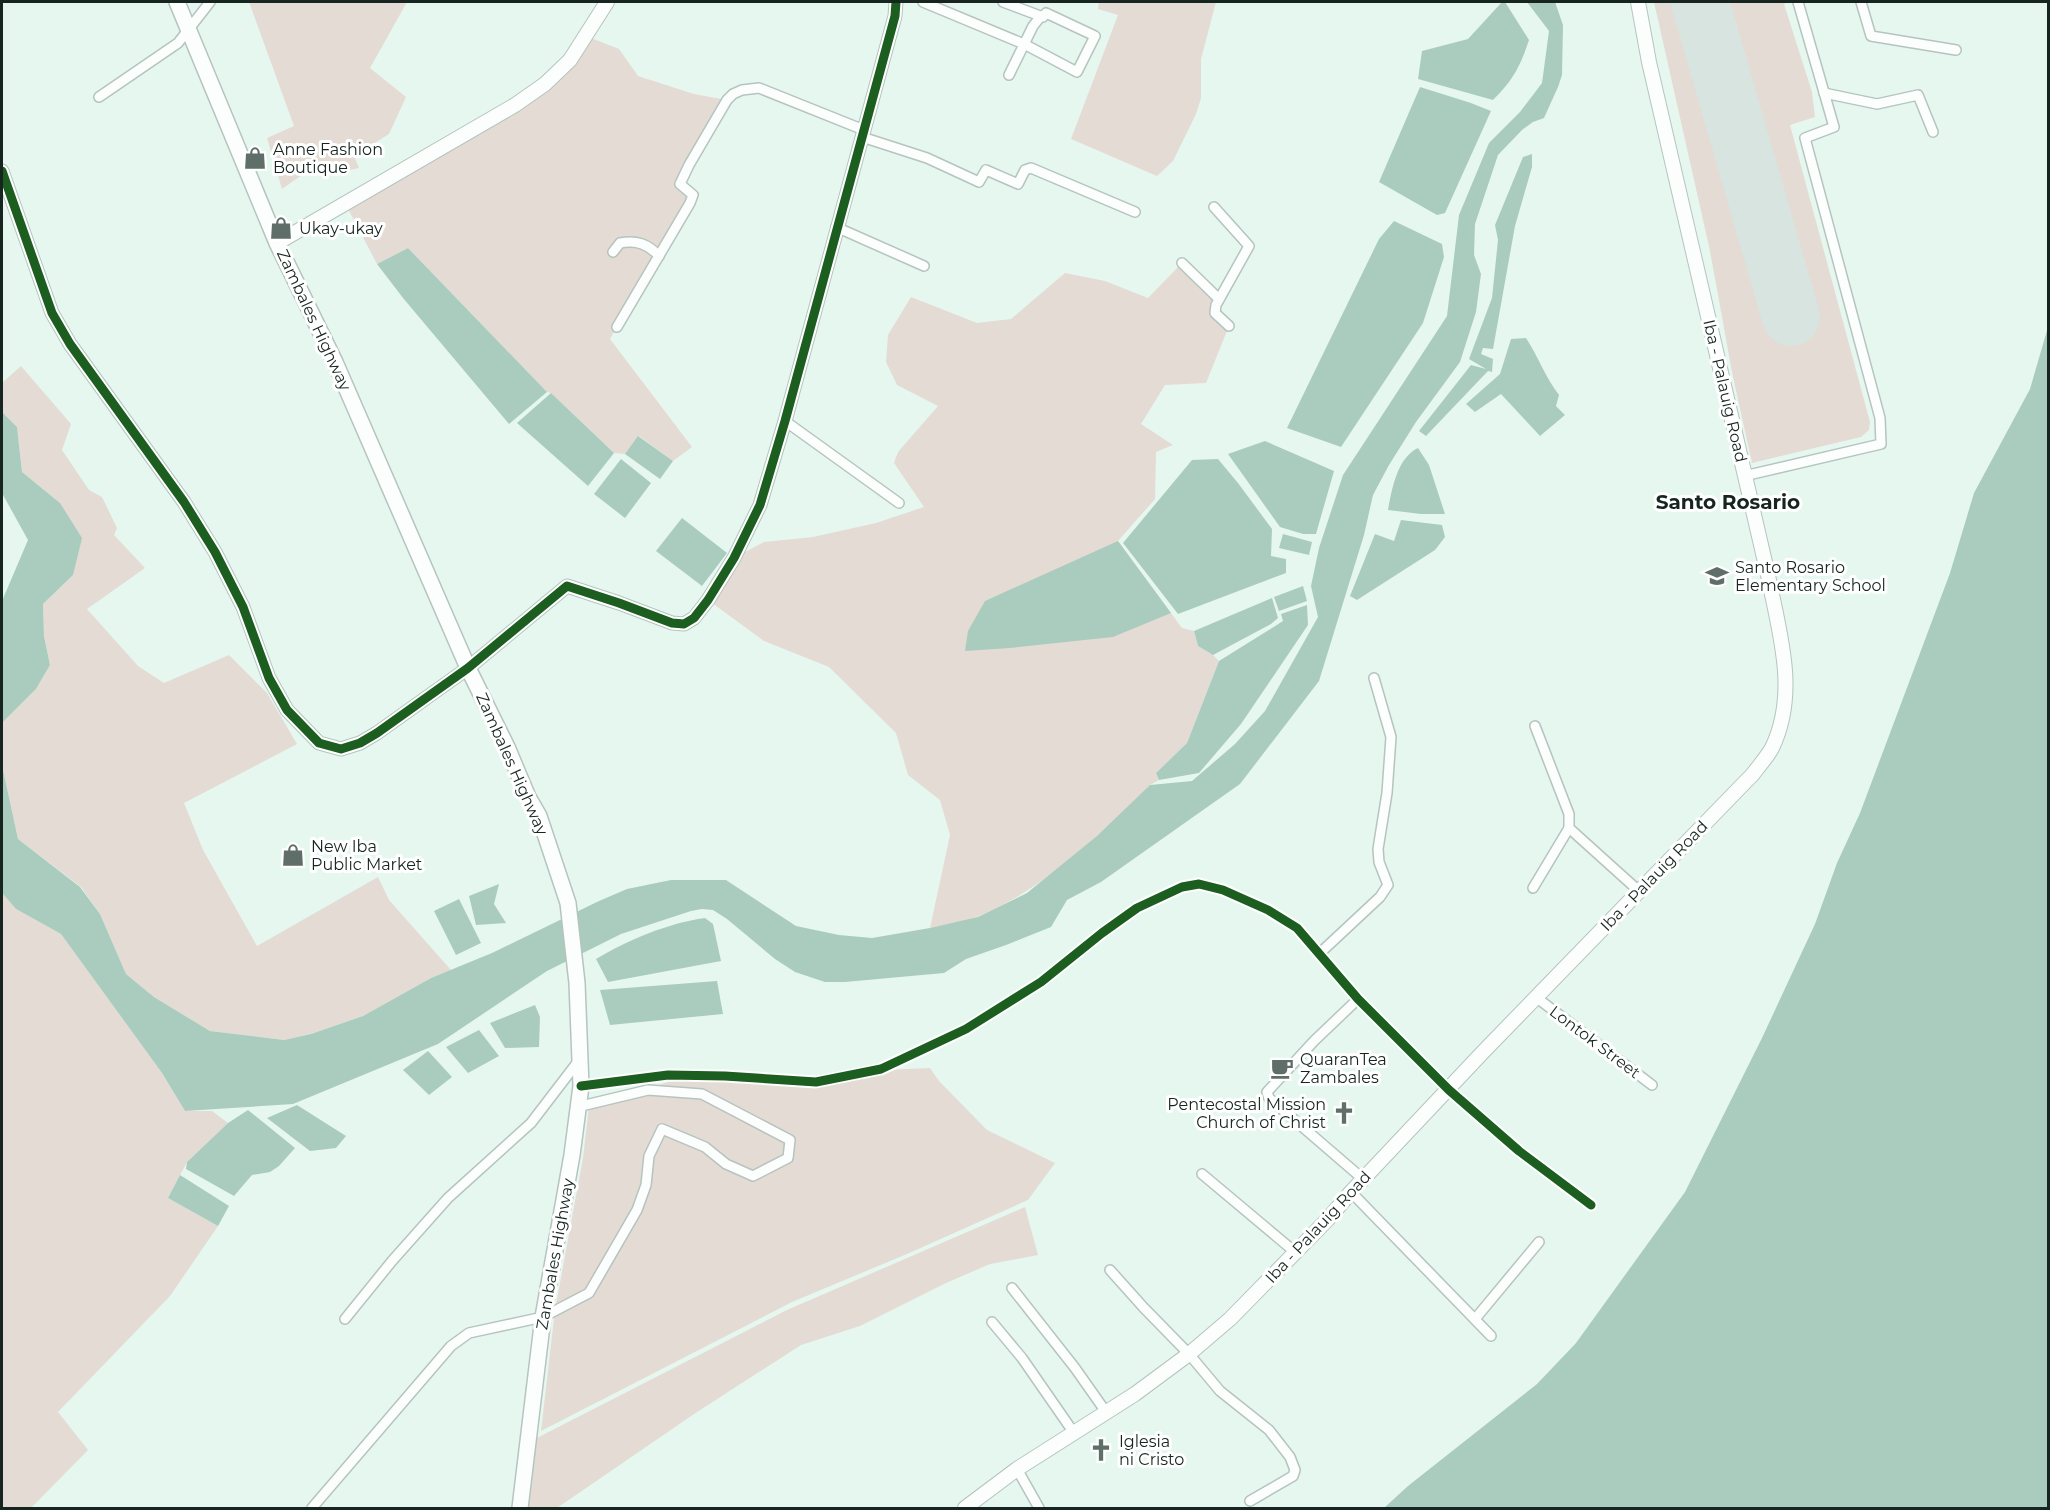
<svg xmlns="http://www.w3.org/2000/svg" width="2050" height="1510" font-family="Montserrat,sans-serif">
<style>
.green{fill:#e4dbd4}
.water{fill:#aaccbe}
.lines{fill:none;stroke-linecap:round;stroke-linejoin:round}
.runway{stroke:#d8e4df;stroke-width:58}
.minor-casing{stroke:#b5c4be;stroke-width:12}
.tertiary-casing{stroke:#b5c4be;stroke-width:15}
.secondary-casing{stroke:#b5c4be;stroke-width:16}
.primary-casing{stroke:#b5c4be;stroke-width:18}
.minor{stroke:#fbfefd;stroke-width:9}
.tertiary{stroke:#fbfefd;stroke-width:12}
.secondary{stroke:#fbfefd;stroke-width:14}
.primary{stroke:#fbfefd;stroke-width:15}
.cycleway-casing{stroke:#fff;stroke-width:13}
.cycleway{stroke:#1b5e20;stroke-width:9}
.labels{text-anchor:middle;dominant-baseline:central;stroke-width:6;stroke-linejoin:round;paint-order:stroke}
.poi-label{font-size:16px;fill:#16251f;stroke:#fff;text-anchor:start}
.street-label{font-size:16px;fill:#16251f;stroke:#fff}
.quarter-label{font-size:20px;font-weight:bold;fill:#16251f;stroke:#fff}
</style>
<rect width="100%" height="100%" fill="#e6f7f0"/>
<!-- green -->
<g class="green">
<path d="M 249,2 L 407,2 L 370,68 L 406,97 L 389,134 L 354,156 L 359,168 L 338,173 L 316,165 L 282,189 L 267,138 L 294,126 Z"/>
<path d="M 1099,2 L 1216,2 L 1201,59 L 1201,98 L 1196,114 L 1173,161 L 1157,176 L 1071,139 L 1118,15 L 1098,9 Z"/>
<path d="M 1654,2 L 1683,2 L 1776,322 L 1807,313 L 1718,2 L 1788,2 L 1784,4 L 1812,92 L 1815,117 L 1790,125 L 1870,422 L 1869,430 L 1861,437 L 1752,463 L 1732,372 L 1710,251 Z"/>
<path d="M 586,36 L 619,49 L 638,76 L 694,94 L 727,100 L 680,184 L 693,195 L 610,339 L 692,447 L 673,461 L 639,436 L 625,454 L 614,453 L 551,393 L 547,392 L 408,248 L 377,264 L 345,203 L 515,105 Z"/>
<path d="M 1182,263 L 1219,299 L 1215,313 L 1229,326 L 1206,383 L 1165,385 L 1141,424 L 1173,445 L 1156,452 L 1155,499 L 1118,541 L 1182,628 L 1194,631 L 1198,646 L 1213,655 L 1219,661 L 1187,743 L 1156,773 L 1159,780 L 1150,785 C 1104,833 1041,891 979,916 C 964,923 946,924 930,928 L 950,835 L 940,800 L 908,775 L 896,733 L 829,667 L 764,641 L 708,600 L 734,558 L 764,542 L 813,537 L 876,523 L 924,507 L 894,463 L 898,452 L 938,406 L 897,385 L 886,362 L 888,335 L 911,297 L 977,323 L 1011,319 L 1065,273 L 1105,281 L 1148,298 Z"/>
<path d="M 21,366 L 71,424 L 62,450 L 89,490 L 102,497 L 117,528 L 114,535 L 145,568 L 87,609 L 138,666 L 164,683 L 229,655 L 267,693 L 297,744 L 184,803 L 203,850 L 257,946 L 378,877 L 389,900 L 451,970 L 431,978 L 363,1016 L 311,1034 L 284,1040 L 210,1031 L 154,997 L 126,974 L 100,914 L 81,887 L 18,839 L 2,765 L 2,723 L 36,689 L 50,665 L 44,636 L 43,604 L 73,575 L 60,503 L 22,472 L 17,427 L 2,412 L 2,383 Z"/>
<path d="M 2,893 L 16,909 L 61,934 L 162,1073 L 185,1111 L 212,1111 L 228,1123 L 187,1162 L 168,1198 L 218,1226 L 170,1296 L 58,1412 L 88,1450 L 31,1508 L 2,1508 Z"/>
<path d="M 930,1068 L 939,1081 L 987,1130 L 1055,1163 L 1028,1200 L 907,1254 L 792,1302 L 541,1431 L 555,1310 L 583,1158 L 589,1106 L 678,1079 L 783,1081 L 883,1070 Z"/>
<path d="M 1025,1207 L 1038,1255 L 990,1264 L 946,1283 L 860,1326 L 801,1345 L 694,1414 L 557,1508 L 525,1508 L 533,1440 L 787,1310 Z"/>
</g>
<!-- water -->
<g class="water">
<path d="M 1502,2 L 1505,2 L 1529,40 C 1520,67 1513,80 1493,100 L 1418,79 L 1422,51 L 1468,39 Z"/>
<path d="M 1527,2 L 1555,2 L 1563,25 L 1562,75 L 1558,87 L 1544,118 L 1533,122 L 1522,130 L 1498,155 L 1475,224 L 1474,255 L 1481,274 L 1476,312 L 1460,362 L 1416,422 L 1389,465 L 1373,495 L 1364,535 L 1319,681 L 1240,784 L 1101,882 L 1067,900 L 1051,927 L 1006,945 L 966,959 L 944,973 L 845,982 L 825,982 L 795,972 L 775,959 L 727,919 L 713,910 L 702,909 L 691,911 L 621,934 L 547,971 L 438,1044 L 293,1104 L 185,1111 L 162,1073 L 61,934 L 16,909 L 2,893 L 2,750 L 2,765 L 18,839 L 80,887 L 100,914 L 126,974 L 154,997 L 210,1031 L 284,1040 L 311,1034 L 363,1016 L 431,978 L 492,953 L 599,901 L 627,889 L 671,880 L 726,880 L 796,926 L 839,935 L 872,938 L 930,928 L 978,917 L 1027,893 L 1097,836 L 1150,785 L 1192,781 L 1235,744 L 1265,711 L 1318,617 L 1311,586 L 1319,548 L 1343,475 L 1447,316 L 1459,215 L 1489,143 L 1520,112 L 1542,83 L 1549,31 Z"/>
<path d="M 1420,87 L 1471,103 L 1491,111 L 1445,213 L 1437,215 L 1379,182 Z"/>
<path d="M 1532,154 L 1532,167 L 1515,226 L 1493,349 L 1483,348 L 1481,354 L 1493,359 L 1492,372 L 1488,371 L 1426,436 L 1419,431 L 1471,365 L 1486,369 L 1469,359 L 1492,298 L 1498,240 L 1495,225 L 1523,157 Z"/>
<path d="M 1394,221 L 1442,244 L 1444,257 L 1423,323 L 1341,447 L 1287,428 L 1379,239 Z"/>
<path d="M 408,248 L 547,392 L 509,424 L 403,298 L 377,264 Z"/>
<path d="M 2048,327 L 2048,1508 L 1384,1508 L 1408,1486 L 1537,1384 L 1576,1343 L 1685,1192 L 1762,1038 L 1815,924 L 1837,863 L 1860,813 L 1950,573 L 1974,493 L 2030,389 Z"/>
<path d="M 1526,338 C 1538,356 1545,377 1559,395 L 1556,406 L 1565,415 L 1540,436 L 1501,394 L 1475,412 L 1466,404 L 1500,374 L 1511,339 Z"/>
<path d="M 551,393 L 614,453 L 588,486 L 517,423 Z"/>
<path d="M 2,412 L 17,427 L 22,472 L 60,503 L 82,538 L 73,575 L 43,604 L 44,636 L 50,665 L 36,689 L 2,723 L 2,601 L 28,540 L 2,493 Z"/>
<path d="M 638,436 L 673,461 L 660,479 L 625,454 Z"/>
<path d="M 1265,441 L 1334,471 L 1316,534 L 1303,534 L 1280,527 L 1228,454 Z"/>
<path d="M 1418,448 L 1429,465 L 1445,514 L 1421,514 L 1388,510 C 1392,489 1397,458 1418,448 Z"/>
<path d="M 621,459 L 651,483 L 625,518 L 594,494 Z"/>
<path d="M 1218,459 L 1238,483 L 1272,529 L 1271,556 L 1286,559 L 1286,573 L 1178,614 L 1123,543 L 1192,460 Z"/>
<path d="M 682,518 L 727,553 L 702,586 L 656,551 Z"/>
<path d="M 1401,520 L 1442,525 L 1445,537 L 1435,550 L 1357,600 L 1350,596 L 1375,534 L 1394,541 Z"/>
<path d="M 1283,534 L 1312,542 L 1309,555 L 1279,548 Z"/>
<path d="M 1118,541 L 1171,613 L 1113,637 L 1010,648 L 965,651 L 968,631 L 985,601 Z"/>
<path d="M 1303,586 L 1307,601 L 1279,611 L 1274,597 Z"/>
<path d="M 1272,598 L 1278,618 L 1271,624 L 1213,655 L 1198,646 L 1194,631 Z"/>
<path d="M 1307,605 L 1308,625 L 1241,724 L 1199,773 L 1159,780 L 1156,773 L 1187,743 L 1219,661 L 1283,621 L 1281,614 Z"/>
<path d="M 499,884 L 494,904 L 506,923 L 476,925 L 469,896 Z"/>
<path d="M 459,899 L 481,943 L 456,955 L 434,911 Z"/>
<path d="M 705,918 L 713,924 L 721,961 L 608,982 L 596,959 C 628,940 668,923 705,918 Z"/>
<path d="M 717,981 L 723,1014 L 610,1025 L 600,990 Z"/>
<path d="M 535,1005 L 540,1017 L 539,1047 L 505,1048 L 490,1023 Z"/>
<path d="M 479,1030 L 499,1056 L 468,1073 L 446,1047 Z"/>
<path d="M 428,1051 L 452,1077 L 429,1095 L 403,1070 Z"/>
<path d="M 297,1105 L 346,1136 L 336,1148 L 310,1151 L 267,1118 Z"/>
<path d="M 248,1110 L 295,1148 L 279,1166 L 270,1172 L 252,1175 L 234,1196 L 186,1169 L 187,1162 L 228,1123 Z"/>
<path d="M 180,1175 L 229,1206 L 218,1226 L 168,1198 Z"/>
</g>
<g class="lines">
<!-- runway -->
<path class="runway" d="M 1700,2 L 1791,317"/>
<!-- minor casing -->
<g class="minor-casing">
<g id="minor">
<path d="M 923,2 L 1024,44 L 1077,72 L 1095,36 L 1046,13 L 1043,17 L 1003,2"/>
<path d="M 1861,2 L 1871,36 L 1956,50"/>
<path d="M 1009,75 L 1033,26 L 1041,16"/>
<path d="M 1824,93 L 1877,104 L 1918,95 L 1933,132"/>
<path d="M 99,97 L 178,43 L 210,2"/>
<path d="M 862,137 L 927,158 L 979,182 L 986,170 L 1018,184 L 1025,170 L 1031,168 L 1135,212"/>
<path d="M 1214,207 L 1249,246 L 1216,305 L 1215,313 L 1229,326"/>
<path d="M 836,227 L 924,266"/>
<path d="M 613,252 L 620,243 C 637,240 648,244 659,256"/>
<path d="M 1182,263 L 1219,299"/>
<path d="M 617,327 L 690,203 L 693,195 L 680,184 L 689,165 L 727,100 L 733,94 L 742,90 L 759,88 L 864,130"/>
<path d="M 785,421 L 899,503"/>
<path d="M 1744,476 L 1881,444 L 1880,418 L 1805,138 L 1834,127 L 1798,2"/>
<path d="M 1535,726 L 1569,814 L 1569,828 L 1640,892"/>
<path d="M 1533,888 L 1569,828"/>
<path d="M 1320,953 L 1380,897 L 1388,885 L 1379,862 L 1378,849 L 1387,793 L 1391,737 L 1374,678"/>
<path d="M 1537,998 L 1652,1085"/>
<path d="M 1358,999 L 1314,1041 L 1267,1092 L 1269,1098 L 1363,1179"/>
<path d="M 581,1086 L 668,1075 L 725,1076 L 816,1082 L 881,1069 L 966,1029 L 1041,982 L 1102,933 L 1137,908 L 1182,887 L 1199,884 L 1223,890 L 1268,910 L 1297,928 L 1358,999 L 1449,1090 L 1519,1151 L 1591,1205"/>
<path d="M 1202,1174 L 1295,1252"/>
<path d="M 1351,1192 L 1491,1336"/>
<path d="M 1110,1270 L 1144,1308 L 1189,1354 L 1220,1391 L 1269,1430 L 1290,1457 L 1295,1470 L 1293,1476 L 1250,1501"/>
<path d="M 1012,1288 L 1075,1368 L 1106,1412"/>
<path d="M 345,1319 L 392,1261 L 448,1198 L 531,1123 L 580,1059"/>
<path d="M 1475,1319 L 1539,1242"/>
<path d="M 992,1322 L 1022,1358 L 1074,1433"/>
<path d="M 1017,1469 L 1039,1508"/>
<path d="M 312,1508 L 451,1346 L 469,1333 L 543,1317 L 589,1293 L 637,1210 L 646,1185 L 649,1156 L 662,1129 L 705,1147 L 726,1164 L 753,1176 L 788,1158 L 790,1140 L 702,1094 L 648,1090 L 577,1107"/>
</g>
</g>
<!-- tertiary casing -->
<g class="tertiary-casing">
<path id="tertiary" d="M 2,171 L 52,313 L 70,344 L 184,502 L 215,552 L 243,607 L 269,678 L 287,710 L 319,743 L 341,749 L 360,743 L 377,733 L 468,668 L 567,586 L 619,603 L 672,623 L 684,624 L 694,618 L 708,600 L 734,558 L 760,505 L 785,421 L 895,16 L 896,2"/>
</g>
<!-- secondary casing -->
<g class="secondary-casing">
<g id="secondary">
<path d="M 277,243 L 515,105 L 545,84 L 570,60 L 607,2"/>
<path d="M 965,1508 L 1017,1469 L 1135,1394 L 1189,1354 L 1230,1319 L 1328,1219 L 1351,1192 L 1483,1052 L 1753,774 C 1759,766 1767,757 1772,748 C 1799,692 1779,632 1768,575 L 1649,62 L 1638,2"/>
</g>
</g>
<!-- primary casing -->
<g class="primary-casing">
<path id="primary" d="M 177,2 L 277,243 L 335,362 L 468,668 L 507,747 L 528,797 L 539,816 L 568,903 L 577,983 L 581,1086 L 572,1155 L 543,1317 L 520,1508"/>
</g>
<!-- minor -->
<use href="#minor" class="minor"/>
<!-- tertiary -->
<use href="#tertiary" class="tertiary"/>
<!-- secondary -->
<use href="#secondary" class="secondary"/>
<!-- primary -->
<use href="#primary" class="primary"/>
<!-- cycleway casing -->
<g class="cycleway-casing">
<g id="cycleway">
<path d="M 2,171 L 52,313 L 70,344 L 184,502 L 215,552 L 243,607 L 269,678 L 287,710 L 319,743 L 341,749 L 360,743 L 377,733 L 468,668 L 567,586 L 619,603 L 672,623 L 684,624 L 694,618 L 708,600 L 734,558 L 760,505 L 785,421 L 895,16 L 896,2"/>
<path d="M 581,1086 L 668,1075 L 725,1076 L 816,1082 L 881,1069 L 966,1029 L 1041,982 L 1102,933 L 1137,908 L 1182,887 L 1199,884 L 1223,890 L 1268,910 L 1297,928 L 1358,999 L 1449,1090 L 1519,1151 L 1591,1205"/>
</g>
</g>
<!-- cycleway -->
<use href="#cycleway" class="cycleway"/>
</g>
<!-- icons -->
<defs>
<g id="shop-bare" transform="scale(1.8)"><path d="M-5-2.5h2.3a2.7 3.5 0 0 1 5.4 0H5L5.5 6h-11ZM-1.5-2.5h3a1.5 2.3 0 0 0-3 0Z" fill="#5f6e68" stroke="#fff" stroke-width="2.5" paint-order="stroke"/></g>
<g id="school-bare" transform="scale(1.8)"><path d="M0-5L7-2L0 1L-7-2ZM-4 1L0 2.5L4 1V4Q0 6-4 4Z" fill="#5f6e68" stroke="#fff" stroke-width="2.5" paint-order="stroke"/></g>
<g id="cafe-bare" transform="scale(1.8)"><path d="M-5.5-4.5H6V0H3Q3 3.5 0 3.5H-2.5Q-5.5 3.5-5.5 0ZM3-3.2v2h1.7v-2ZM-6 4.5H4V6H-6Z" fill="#5f6e68" stroke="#fff" stroke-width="2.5" paint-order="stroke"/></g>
<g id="church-bare" transform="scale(1.8)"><path d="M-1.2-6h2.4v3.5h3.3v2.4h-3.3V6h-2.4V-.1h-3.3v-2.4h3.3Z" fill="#5f6e68" stroke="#fff" stroke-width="2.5" paint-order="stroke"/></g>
</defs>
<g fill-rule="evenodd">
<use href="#shop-bare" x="255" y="158"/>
<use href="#shop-bare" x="281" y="228"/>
<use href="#school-bare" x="1717" y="576"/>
<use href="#shop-bare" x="293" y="855"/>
<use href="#cafe-bare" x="1282" y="1068"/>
<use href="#church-bare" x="1344" y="1113"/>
<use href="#church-bare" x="1101" y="1450"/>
</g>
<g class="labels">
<!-- poi labels -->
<g class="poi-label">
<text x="273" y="149">Anne Fashion<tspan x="273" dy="18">Boutique</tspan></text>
<text x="299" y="228">Ukay-ukay</text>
<text x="1735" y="567">Santo Rosario<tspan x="1735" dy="18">Elementary School</tspan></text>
<text x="311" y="846">New Iba<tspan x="311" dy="18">Public Market</tspan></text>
<text x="1300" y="1059">QuaranTea<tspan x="1300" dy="18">Zambales</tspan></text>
<text x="1326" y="1104" text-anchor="end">Pentecostal Mission<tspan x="1326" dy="18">Church of Christ</tspan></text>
<text x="1119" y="1441">Iglesia<tspan x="1119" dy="18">ni Cristo</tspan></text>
</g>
<!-- street labels -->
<g class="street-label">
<text transform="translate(314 320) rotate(65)">Zambales Highway</text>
<text transform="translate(1725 391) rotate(77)">Iba - Palauig Road</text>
<text transform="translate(512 764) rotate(66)">Zambales Highway</text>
<text transform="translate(1654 876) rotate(-46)">Iba - Palauig Road</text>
<text transform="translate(1595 1042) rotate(37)">Lontok Street</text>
<text transform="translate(1318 1227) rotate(-47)">Iba - Palauig Road</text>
<text transform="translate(555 1254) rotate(-80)">Zambales Highway</text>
</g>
<!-- quarter labels -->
<g class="quarter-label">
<text x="1728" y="502">Santo Rosario</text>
</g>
</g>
<!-- border -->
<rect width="2050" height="1510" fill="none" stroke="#16251f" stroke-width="6"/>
</svg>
